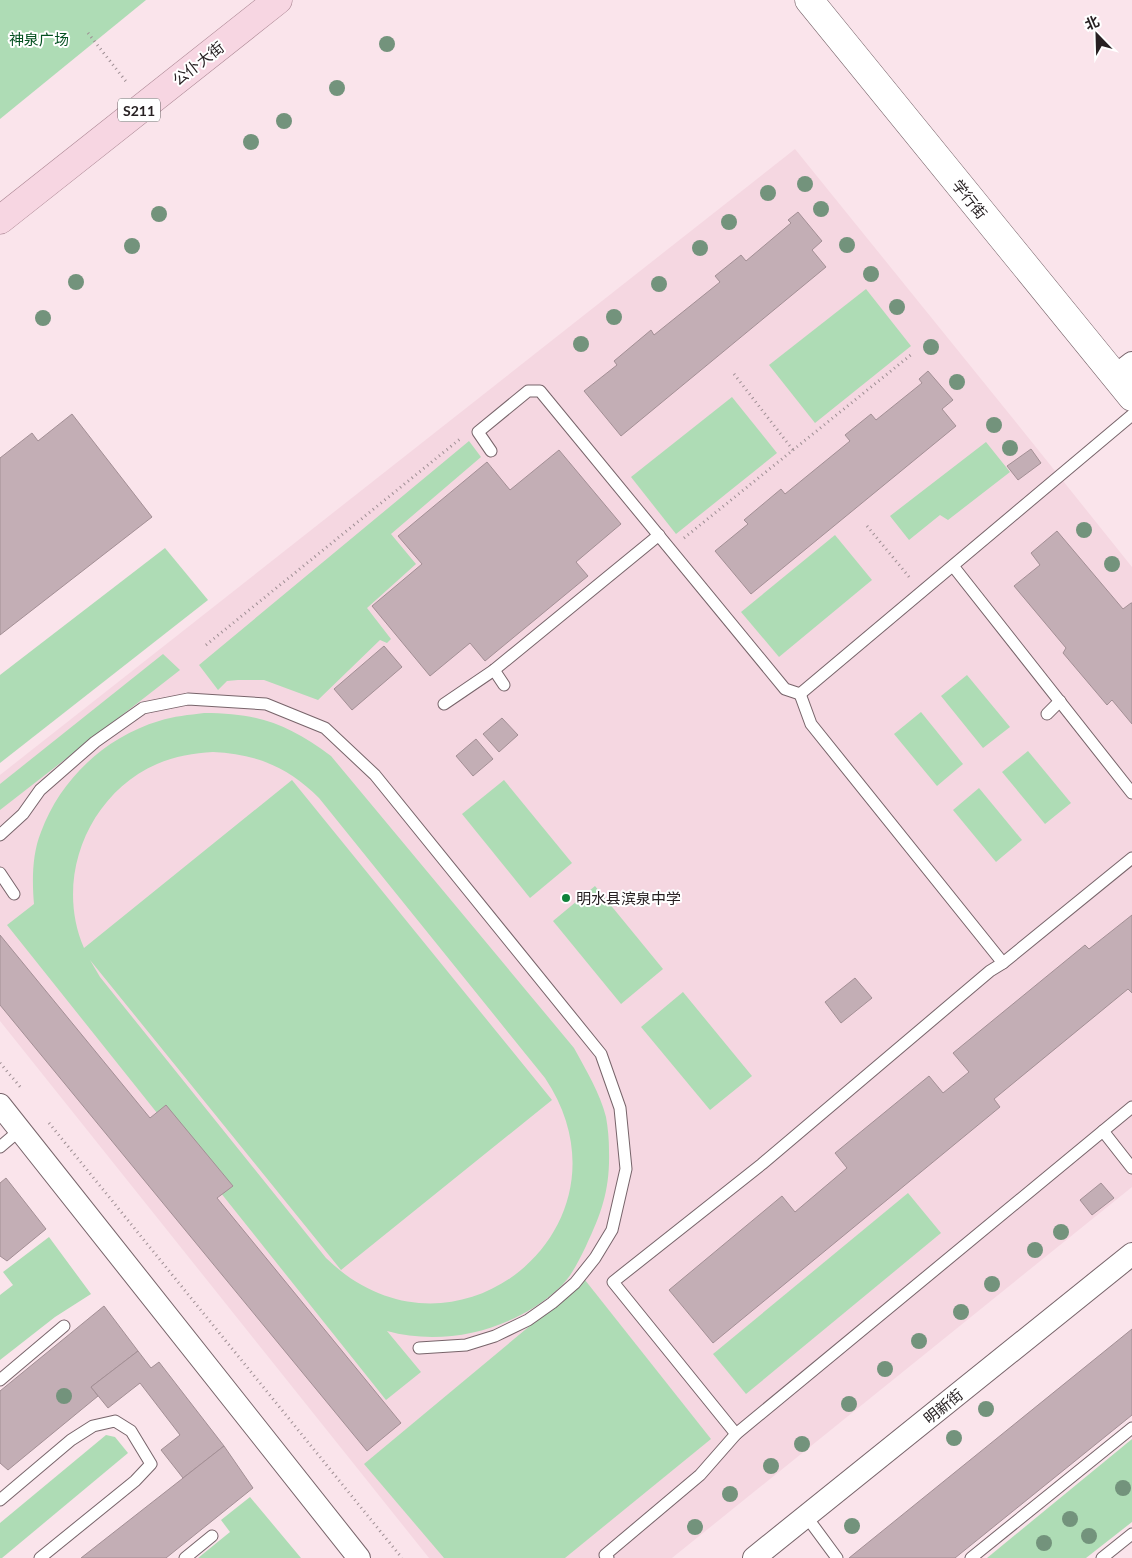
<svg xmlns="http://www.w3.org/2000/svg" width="1132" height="1558" font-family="Lato,'Noto Sans SC',sans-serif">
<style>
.built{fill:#f5d7e1}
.green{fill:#aedcb5;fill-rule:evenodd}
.building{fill:#c3aeb5;stroke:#a38f95}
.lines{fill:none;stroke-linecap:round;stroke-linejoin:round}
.service-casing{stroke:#77646a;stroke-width:13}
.minor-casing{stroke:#77646a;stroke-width:24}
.tertiary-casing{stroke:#77646a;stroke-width:29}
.primary-casing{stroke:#aa8592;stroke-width:29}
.path{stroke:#9f8f94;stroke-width:3;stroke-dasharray:1 4;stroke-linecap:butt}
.service{stroke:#fff;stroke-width:11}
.minor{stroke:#fff;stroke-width:22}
.tertiary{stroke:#fff;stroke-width:28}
.primary{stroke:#f7d6e2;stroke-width:28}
.tree{fill:#73937c}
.poi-dot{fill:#0f823a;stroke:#fff;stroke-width:2}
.labels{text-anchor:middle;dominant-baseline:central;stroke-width:4;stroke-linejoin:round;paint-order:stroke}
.shield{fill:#fff;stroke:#686364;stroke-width:1}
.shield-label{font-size:14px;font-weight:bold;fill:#272022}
.park-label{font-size:15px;fill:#055121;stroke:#fff}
.street-label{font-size:15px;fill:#272022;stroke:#fff}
.poi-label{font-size:15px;fill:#272022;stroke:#fff;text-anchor:start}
</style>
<rect width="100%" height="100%" fill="#fae4eb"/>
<!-- built -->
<path class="built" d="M 795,149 L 1023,431 L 1132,567 L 1132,1187 L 672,1558 L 429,1558 L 0,1021 L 0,775 Z"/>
<!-- green -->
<g class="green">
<path d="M 0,0 L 146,0 L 0,119 Z"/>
<path d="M 866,289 L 911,346 L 815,423 L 769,365 Z"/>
<path d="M 732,397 L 777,453 L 676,534 L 631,477 Z"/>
<path d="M 469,441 L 481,457 L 391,534 L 416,564 L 367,608 L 391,639 L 387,643 L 380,640 L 318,700 L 264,680 L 238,680 L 227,681 L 218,690 L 199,665 Z"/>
<path d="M 986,442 L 1010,472 L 948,520 L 940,515 L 909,540 L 890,516 Z"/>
<path d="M 835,535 L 872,580 L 779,657 L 741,612 Z"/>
<path d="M 165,548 L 208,600 L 0,763 L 0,675 Z"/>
<path d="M 163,654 L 180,670 L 0,810 L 0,784 Z"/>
<path d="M 967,675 L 1010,727 L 983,748 L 941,696 Z"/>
<path d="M 921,712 L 963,764 L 937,786 L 894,734 Z"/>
<path d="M 204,713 C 258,713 288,724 331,756 L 574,1048 C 586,1070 600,1093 606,1117 C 608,1128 609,1140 609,1151 C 610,1189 602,1212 586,1246 C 578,1262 571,1278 557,1290 C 512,1330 445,1347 387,1331 L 421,1372 L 386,1400 L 7,925 L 34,904 C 32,881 32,854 41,832 C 60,780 105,737 159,721 C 174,716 189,715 204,713 ZM 213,752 C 256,754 288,767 319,798 L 545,1078 C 644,1226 454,1383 326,1258 L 100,977 L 90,960 L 341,1270 L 552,1100 L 292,780 L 84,948 C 54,879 88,794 157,764 C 175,756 194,753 213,752 Z"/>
<path d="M 1028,751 L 1071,803 L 1045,824 L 1002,772 Z"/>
<path d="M 504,780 L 572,863 L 530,898 L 462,814 Z"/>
<path d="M 979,788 L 1022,840 L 996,862 L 953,810 Z"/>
<path d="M 595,886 L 663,969 L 621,1004 L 553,921 Z"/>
<path d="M 683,992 L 752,1076 L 710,1110 L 641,1027 Z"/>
<path d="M 908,1193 L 941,1233 L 746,1394 L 713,1354 Z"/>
<path d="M 49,1237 L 91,1294 L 55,1317 L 0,1360 L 0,1295 L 13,1285 L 3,1272 Z"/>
<path d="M 585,1280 L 711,1439 L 565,1558 L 444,1558 L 364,1464 Z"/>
<path d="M 106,1435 L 115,1437 L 128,1453 L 2,1558 L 0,1558 L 0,1523 Z"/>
<path d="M 1132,1439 L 1132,1522 L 1086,1558 L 987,1558 Z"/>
<path d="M 250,1497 L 301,1558 L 198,1558 L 230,1532 L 221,1520 Z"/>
</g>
<!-- building -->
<g class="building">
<path d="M 798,212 L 822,241 L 812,250 L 826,267 L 621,436 L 584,391 L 617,365 L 614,361 L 651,330 L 654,335 L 720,282 L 715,276 L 741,255 L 746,261 L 791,223 L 788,220 Z"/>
<path d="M 928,371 L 953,400 L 942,409 L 956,426 L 751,594 L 715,551 L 748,524 L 744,520 L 781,489 L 785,494 L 850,441 L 845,435 L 871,414 L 876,420 L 922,383 L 919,379 Z"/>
<path d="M 72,414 L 152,517 L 0,635 L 0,458 L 32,433 L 38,441 Z"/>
<path d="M 1031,449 L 1041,463 L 1018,480 L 1007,466 Z"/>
<path d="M 559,450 L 621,524 L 576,562 L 588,576 L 485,661 L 470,643 L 430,676 L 372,606 L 422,564 L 398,536 L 487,462 L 510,490 Z"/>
<path d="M 1057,531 L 1123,609 L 1131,603 L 1132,603 L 1132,724 L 1112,700 L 1107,705 L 1063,653 L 1066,648 L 1014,586 L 1040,565 L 1031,553 Z"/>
<path d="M 384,646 L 402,667 L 352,710 L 334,689 Z"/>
<path d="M 502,718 L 518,735 L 499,752 L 483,734 Z"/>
<path d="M 476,739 L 493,759 L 473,776 L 456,756 Z"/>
<path d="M 1132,915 L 1132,993 L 1128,989 L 994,1099 L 1000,1107 L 713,1343 L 669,1290 L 782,1196 L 795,1212 L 847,1168 L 835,1153 L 929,1076 L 943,1093 L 969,1072 L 953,1053 L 1085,945 L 1089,949 Z"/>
<path d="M 0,935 L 150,1118 L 166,1105 L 233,1186 L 217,1198 L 401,1423 L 367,1451 L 0,1005 Z"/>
<path d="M 855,978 L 872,998 L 841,1023 L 825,1002 Z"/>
<path d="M 6,1178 L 46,1229 L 7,1261 L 0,1256 L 0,1183 Z"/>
<path d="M 1101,1183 L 1114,1198 L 1092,1215 L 1080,1200 Z"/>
<path d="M 104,1306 L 138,1351 L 91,1387 L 98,1396 L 8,1470 L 0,1463 L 0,1391 Z"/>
<path d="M 1132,1329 L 1132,1415 L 955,1558 L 849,1558 Z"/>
<path d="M 138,1351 L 151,1368 L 159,1362 L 224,1446 L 183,1478 L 161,1450 L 180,1435 L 140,1383 L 108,1408 L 91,1387 Z"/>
<path d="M 224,1446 L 253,1488 L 166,1558 L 81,1558 Z"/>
</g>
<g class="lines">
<!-- service casing -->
<g class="service-casing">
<g id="service">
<path d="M 491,451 L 478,432 L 528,391 L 540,391 L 785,689 L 800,694 L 1132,415"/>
<path d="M 953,566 L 1132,793"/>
<path d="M 494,670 L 504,685"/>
<path d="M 800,694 L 811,724 L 1003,963 L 1132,858"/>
<path d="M 444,704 L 494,670 L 659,535"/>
<path d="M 1047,714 L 1060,701"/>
<path d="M 0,835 L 23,814 L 40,790 L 95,742 L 143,708 L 188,699 L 266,704 L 325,728 L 375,775 L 601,1054 L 620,1108 L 626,1169 L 612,1230 L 595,1258 L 575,1283 L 552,1303 L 528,1320 L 495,1336 L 466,1345 L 419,1348"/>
<path d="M 0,873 L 14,894"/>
<path d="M 1003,963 L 990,971 L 762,1164 L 613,1282 L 736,1434 L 1103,1131 L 1132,1168"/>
<path d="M 1103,1131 L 1132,1107"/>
<path d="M 0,1147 L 20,1130"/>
<path d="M 0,1380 L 64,1326"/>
<path d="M 0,1500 L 71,1440 L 93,1426 L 115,1421 L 131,1431 L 151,1464 L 135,1481 L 40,1558"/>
<path d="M 806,1516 L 837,1558"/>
<path d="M 185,1558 L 212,1536"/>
<path d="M 608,1558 L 605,1555 L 700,1475 L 736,1434"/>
<path d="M 971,1558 L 1132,1428"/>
<path d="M 1102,1558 L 1132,1534"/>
</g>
</g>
<!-- minor casing -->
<g class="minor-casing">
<g id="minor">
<path d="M 1115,376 L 1132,363"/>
<path d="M 0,1105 L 359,1558"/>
<path d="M 754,1558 L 1132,1254"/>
</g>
</g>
<!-- tertiary casing -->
<g class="tertiary-casing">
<path id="tertiary" d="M 809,0 L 1132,397"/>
</g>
<!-- primary casing -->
<g class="primary-casing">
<path id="primary" d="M 0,220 L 278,0"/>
</g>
<!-- path -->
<g class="path">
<path d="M 88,33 L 128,84"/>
<path d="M 734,374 L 793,450"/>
<path d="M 867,526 L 910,578"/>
<path d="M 684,538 L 912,354"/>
<path d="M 206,645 L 460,439"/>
<path d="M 0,1063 L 22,1089"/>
<path d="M 49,1123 L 402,1558"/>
</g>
<!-- service -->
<use href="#service" class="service"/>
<!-- minor -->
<use href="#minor" class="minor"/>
<!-- tertiary -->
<use href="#tertiary" class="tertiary"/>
<!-- primary -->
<use href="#primary" class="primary"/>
</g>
<!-- trees -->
<g class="tree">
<circle cx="387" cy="44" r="8"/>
<circle cx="337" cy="88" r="8"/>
<circle cx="284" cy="121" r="8"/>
<circle cx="251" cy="142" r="8"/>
<circle cx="805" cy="184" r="8"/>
<circle cx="768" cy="193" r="8"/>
<circle cx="821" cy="209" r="8"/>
<circle cx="159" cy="214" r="8"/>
<circle cx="729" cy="222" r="8"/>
<circle cx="847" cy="245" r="8"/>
<circle cx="132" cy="246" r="8"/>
<circle cx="700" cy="248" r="8"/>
<circle cx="871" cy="274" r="8"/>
<circle cx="76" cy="282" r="8"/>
<circle cx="659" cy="284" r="8"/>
<circle cx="897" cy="307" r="8"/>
<circle cx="614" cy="317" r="8"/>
<circle cx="43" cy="318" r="8"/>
<circle cx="581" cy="344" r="8"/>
<circle cx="931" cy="347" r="8"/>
<circle cx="957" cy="382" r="8"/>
<circle cx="994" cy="425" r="8"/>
<circle cx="1010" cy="448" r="8"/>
<circle cx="1084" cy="530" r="8"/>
<circle cx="1112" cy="564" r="8"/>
<circle cx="1061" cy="1232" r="8"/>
<circle cx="1035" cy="1250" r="8"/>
<circle cx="992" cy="1284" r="8"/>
<circle cx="961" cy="1312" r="8"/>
<circle cx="919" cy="1341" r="8"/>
<circle cx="885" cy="1369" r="8"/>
<circle cx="64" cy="1396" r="8"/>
<circle cx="849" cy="1404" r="8"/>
<circle cx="986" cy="1409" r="8"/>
<circle cx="954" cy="1438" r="8"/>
<circle cx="802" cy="1444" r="8"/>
<circle cx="771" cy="1466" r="8"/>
<circle cx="1123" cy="1488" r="8"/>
<circle cx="730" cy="1494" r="8"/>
<circle cx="1070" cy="1519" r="8"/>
<circle cx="852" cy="1526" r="8"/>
<circle cx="695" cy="1527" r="8"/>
<circle cx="1089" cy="1536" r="8"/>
<circle cx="1044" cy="1543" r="8"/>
</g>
<!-- markers -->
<circle class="poi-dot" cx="566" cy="898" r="5"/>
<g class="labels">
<!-- shield labels -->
<rect class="shield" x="118" y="98.5" width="42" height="23" rx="4"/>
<g class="shield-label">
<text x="139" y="110">S211</text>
</g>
<!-- park labels -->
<g class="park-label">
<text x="39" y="39">神泉广场</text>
</g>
<!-- street labels -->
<g class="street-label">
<text transform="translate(198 63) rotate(-38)">公仆大街</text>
<text transform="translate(970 199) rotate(51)">学行街</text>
<text transform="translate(943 1406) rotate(-39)">明新街</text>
</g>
<!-- poi labels -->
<g class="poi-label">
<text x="576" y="898">明水县滨泉中学</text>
</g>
</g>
<!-- north arrow -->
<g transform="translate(1097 35) rotate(337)" stroke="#ffffff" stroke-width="4" paint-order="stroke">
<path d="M0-4L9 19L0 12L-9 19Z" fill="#272022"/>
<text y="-8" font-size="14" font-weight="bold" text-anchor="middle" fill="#272022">北</text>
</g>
</svg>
